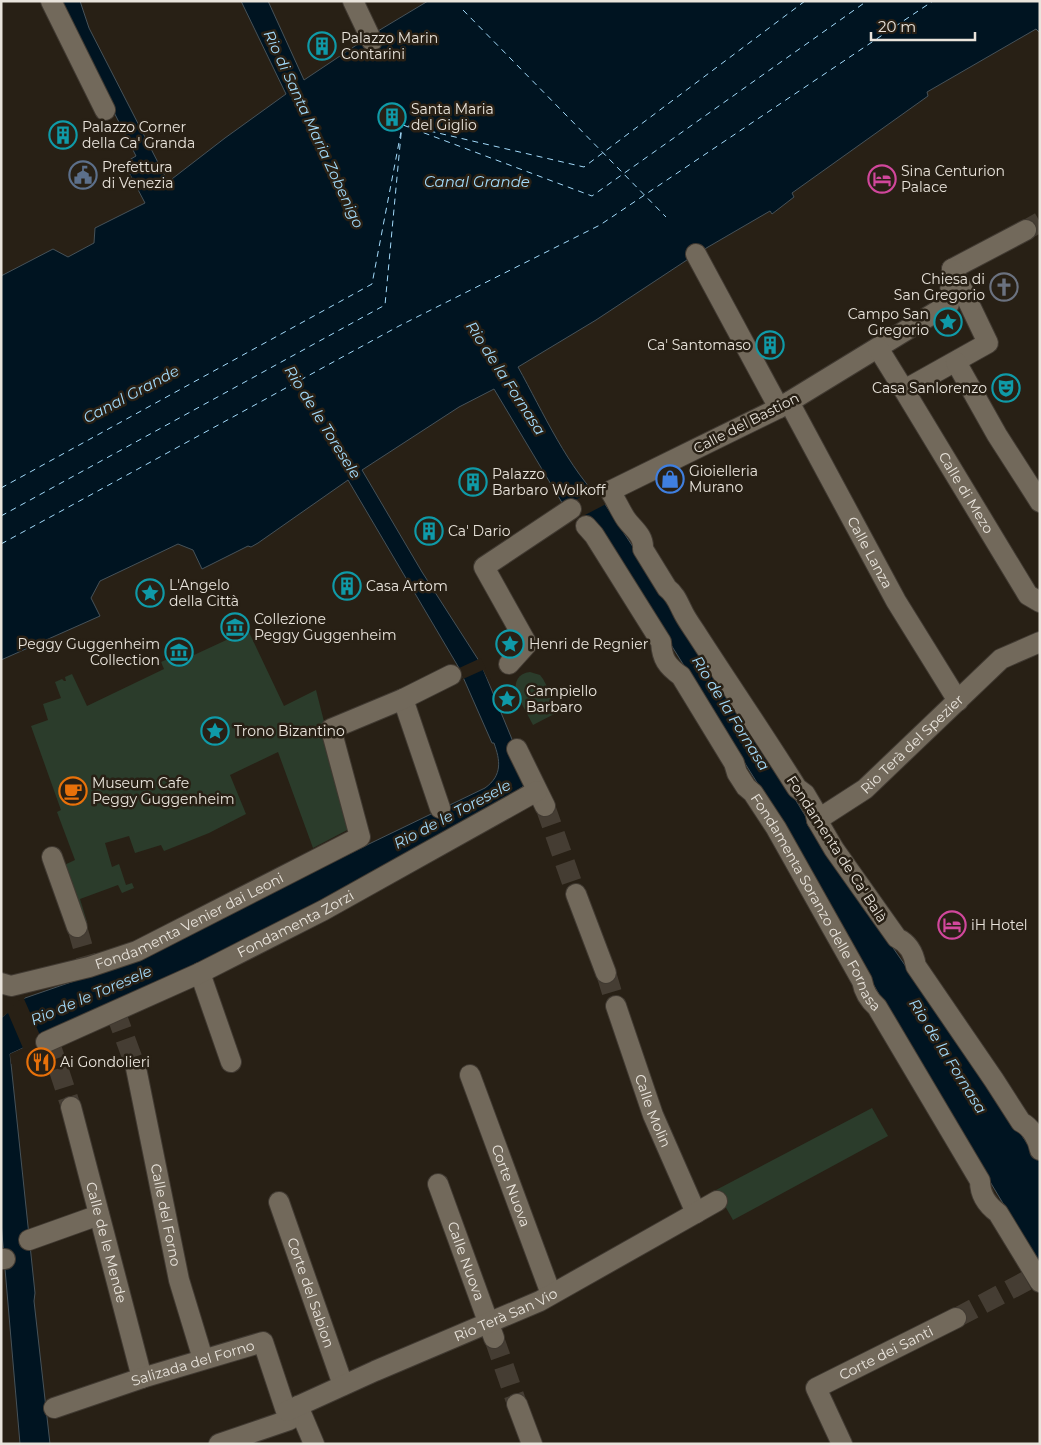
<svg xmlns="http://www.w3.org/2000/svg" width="1041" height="1445" font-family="Montserrat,sans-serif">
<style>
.green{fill:#2b3c2b}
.water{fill:#001421;stroke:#465259}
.pier{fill:#282015}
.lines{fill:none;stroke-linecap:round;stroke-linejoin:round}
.ferry{stroke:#a2dafa;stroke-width:1;stroke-dasharray:6 5;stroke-linecap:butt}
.pedestrian-tunnel{stroke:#453d33;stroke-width:20;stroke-dasharray:20 10;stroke-linecap:butt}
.pedestrian-casing{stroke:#413a32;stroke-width:22}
.pedestrian{stroke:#72695b;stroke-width:20}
.labels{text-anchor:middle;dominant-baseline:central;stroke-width:5;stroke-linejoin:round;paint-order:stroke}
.poi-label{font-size:14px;fill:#e9e4dc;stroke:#282015;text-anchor:start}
.street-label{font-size:14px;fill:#e9e4dc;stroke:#282015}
.water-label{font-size:15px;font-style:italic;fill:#a2dafa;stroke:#282015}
</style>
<rect width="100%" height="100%" fill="#282015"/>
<!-- green -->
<g class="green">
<path d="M 248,630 L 284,706 L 316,690 L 351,828 L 313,848 L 278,752 L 230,775 L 246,814 L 209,833 L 164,851 L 161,845 L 135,853 L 129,836 L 105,843 L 112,867 L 119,864 L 126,885 L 132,883 L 134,888 L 122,893 L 118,885 L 80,899 L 87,922 L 80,925 L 60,867 L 75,860 L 57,812 L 61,810 L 31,726 L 48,720 L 43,704 L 61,698 L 55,682 L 62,679 L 64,681 L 66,681 L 65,677 L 72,674 L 87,706 L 164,669 L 161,662 L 191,649 L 194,655 Z"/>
<path d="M 530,672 L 540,675 L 543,679 L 560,711 L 533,725 L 516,693 C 514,682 518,673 530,672 Z"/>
<path d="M 872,1108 L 888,1136 L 733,1220 L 716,1190 Z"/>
</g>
<!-- water -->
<path class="water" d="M 58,1 L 80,1 L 89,28 L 168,182 L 225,138 L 286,94 L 241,1 L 268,1 L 304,80 L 373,34 L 428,1 L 1040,1 L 1040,33 L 1036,29 L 927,92 L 928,96 L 792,193 L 794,197 L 772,214 L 770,211 L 696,254 L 596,320 L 518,367 C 543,412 568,469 605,504 L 756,735 L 828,853 L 1040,1162 L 1040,1265 L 914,1055 L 756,781 L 600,531 L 584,515 L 564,506 L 494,389 L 459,407 L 362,470 L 422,572 L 481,664 L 516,749 L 525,785 L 507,798 L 441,836 L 198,967 L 10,1054 L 35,1293 L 34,1301 L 50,1444 L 20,1444 L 1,1222 L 1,1018 L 25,998 L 138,959 L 371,843 L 485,788 C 503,775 500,760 494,743 L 492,743 L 459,668 L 348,480 L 258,543 L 251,547 L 248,546 L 202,569 L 193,550 L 178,544 L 100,581 L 91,598 L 100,616 L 1,660 L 1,276 L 53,249 L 68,257 L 94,243 L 95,228 L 145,203 L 124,163 L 136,156 Z"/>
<!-- pier -->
<g class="pier">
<path d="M 592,491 L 595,491 L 608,503 L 585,515 L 590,522 L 564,506 Z"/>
<path d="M 481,658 L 495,689 L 493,690 L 483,670 L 463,679 L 462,676 L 460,677 L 457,669 Z"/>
<path d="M 24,996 L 25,998 L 24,999 L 43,1042 L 13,1056 L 13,1063 L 11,1064 L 10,1054 L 23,1048 L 8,1013 L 1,1018 L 1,1015 Z"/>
</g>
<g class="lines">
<!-- ferry -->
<g class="ferry">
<path d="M 463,10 L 666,217"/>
<path d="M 403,125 L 592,196 L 867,1"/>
<path d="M 408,126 L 584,167 L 805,1"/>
<path d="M 1,488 L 372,284 L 401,132"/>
<path d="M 1,516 L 385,305 L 402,124"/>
<path d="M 1,544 L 399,326 L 600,225 L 933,1"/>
</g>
<!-- pedestrian-tunnel -->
<g class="pedestrian-tunnel">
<path d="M 1026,230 L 1040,222"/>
<path d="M 545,806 L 576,894"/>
<path d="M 77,927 L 86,958"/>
<path d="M 606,973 L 616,1006"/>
<path d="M 115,1011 L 136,1068"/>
<path d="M 49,1040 L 71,1107"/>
<path d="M 956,1318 L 1028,1280"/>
<path d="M 494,1338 L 517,1404"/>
</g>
<!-- pedestrian casing -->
<g class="pedestrian-casing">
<g id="pedestrian">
<path d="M 51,1 L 105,110"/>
<path d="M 353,1 L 372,41"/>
<path d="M 696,254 L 779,408"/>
<path d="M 952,269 L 949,304 L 779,408 L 610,491 C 616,500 620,510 626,519 C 633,529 644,535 643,549 L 667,588 C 675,594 678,602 682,610 C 686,619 693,628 698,636 C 731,687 765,737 797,788 L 805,794 L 815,811 L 817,820 L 834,849 L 897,938 C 908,943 914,954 916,966 L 994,1080 L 1021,1122 C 1031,1127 1038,1139 1040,1150"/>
<path d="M 952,269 L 1026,230"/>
<path d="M 878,348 L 904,390 L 988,343 L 953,270"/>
<path d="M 956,362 L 997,435 L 1040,502"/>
<path id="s1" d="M 904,390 L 1028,595 L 1040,602"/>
<path id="s2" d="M 789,402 L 896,601 L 958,701"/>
<path id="s3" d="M 586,526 L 594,535 L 661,642 C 662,659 667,666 681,676 L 734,763 L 737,773 L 746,787 L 753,793 L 776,828 L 862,981 C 864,992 869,1000 877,1007 L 980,1181 C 980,1195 987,1205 998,1213 L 1040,1282"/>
<path d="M 509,664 L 527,644 L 484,567 L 571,509"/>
<path d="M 403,699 L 440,808"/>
<path d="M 517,749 L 545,806"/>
<path id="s4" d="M 817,820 L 865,789 L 1001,659 L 1040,642"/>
<path d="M 52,857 L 77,927"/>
<path d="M 576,894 L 606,973"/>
<path d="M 200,973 L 231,1062"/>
<path id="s5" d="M 1,983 L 11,986 L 89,967 L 137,951 L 360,837 L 331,729 L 403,699 L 451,675"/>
<path id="s6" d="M 616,1006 L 653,1115 L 696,1213"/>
<path id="s7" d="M 46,1042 L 200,973 L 324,910 L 537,791"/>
<path id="s8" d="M 136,1068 L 179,1280 L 203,1359"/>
<path id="s9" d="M 470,1075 L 551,1294"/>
<path id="s10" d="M 71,1107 L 142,1378"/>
<path id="s11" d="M 438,1184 L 494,1338"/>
<path id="s12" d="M 279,1202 L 343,1385"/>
<path d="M 29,1240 L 99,1215"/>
<path d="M 1,1259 L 5,1259"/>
<path d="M 517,1404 L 532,1444"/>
<path d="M 298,1406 L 314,1444"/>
<path id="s13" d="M 54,1408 L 142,1378 L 263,1342 L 289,1420 L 219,1444"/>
<path id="s14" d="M 287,1411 L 375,1371 L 540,1301 L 717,1201"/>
<path id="s15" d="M 842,1444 L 816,1388 L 956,1318"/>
</g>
</g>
<!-- pedestrian -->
<use href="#pedestrian" class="pedestrian"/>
</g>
<!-- icons -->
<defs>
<g id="building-ring" transform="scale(1.4375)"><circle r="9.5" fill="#282015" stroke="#0f9aa8" stroke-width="1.5"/><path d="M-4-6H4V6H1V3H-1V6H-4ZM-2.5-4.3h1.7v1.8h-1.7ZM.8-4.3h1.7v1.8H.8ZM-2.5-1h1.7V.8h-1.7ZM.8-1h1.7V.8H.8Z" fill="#0f9aa8"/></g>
<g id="civic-ring" transform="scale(1.4375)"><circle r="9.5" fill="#282015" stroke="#5c6f8a" stroke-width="1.5"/><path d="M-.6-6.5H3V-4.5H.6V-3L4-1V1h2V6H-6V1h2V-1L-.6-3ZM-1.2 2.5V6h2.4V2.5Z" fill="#5c6f8a"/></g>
<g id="hotel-ring" transform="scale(1.4375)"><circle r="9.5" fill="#282015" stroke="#d1479c" stroke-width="1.5"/><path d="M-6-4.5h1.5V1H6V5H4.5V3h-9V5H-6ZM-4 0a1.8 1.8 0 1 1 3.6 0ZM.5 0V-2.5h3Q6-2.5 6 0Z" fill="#d1479c"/></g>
<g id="church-ring" transform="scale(1.4375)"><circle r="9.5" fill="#282015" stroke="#6b7280" stroke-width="1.5"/><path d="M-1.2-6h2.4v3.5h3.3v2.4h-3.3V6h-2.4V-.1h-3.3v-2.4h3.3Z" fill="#6b7280"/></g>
<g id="sight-ring" transform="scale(1.4375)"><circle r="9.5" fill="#282015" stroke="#0f9aa8" stroke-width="1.5"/><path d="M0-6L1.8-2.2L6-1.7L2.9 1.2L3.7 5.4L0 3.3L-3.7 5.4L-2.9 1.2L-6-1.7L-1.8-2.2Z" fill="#0f9aa8"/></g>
<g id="theatre-ring" transform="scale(1.4375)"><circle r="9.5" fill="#282015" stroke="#0f9aa8" stroke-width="1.5"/><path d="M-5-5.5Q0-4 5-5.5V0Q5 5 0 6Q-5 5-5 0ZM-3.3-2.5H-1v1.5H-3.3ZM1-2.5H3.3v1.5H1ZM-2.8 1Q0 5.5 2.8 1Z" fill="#0f9aa8"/></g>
<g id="shop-ring" transform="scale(1.4375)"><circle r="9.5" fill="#282015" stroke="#3f7fe0" stroke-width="1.5"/><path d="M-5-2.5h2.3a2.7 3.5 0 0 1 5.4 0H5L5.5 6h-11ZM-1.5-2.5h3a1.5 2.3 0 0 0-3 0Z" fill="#3f7fe0"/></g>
<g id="museum-ring" transform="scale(1.4375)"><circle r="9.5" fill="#282015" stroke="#0f9aa8" stroke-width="1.5"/><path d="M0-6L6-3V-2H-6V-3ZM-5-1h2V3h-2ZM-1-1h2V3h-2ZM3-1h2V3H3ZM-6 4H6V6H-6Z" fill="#0f9aa8"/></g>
<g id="cafe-ring" transform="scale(1.4375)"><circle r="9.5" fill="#282015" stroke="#e8710a" stroke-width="1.5"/><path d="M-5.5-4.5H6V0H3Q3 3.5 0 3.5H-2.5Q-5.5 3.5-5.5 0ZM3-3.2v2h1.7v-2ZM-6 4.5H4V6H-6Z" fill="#e8710a"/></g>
<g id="restaurant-ring" transform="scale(1.4375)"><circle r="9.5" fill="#282015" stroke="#e8710a" stroke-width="1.5"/><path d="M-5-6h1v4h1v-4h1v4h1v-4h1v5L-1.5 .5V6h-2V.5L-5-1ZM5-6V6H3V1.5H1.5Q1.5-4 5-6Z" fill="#e8710a"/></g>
</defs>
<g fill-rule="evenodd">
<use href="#building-ring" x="322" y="46"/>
<use href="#building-ring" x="392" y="117"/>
<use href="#building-ring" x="63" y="135"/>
<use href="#civic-ring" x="83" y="175"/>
<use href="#hotel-ring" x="882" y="179"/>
<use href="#church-ring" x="1004" y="287"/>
<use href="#sight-ring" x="948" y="322"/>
<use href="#building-ring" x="770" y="345"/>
<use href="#theatre-ring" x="1006" y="388"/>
<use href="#shop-ring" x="670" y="479"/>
<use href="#building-ring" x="473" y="482"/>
<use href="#building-ring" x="429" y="531"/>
<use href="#building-ring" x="347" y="586"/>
<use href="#sight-ring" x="150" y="593"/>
<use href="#museum-ring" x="235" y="627"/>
<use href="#sight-ring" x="510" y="644"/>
<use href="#museum-ring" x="179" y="652"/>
<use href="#sight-ring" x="507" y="699"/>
<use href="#sight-ring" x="215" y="731"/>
<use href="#cafe-ring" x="73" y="791"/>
<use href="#hotel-ring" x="952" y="925"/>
<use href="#restaurant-ring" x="41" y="1062"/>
</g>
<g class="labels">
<!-- poi labels -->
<g class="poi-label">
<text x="341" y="38">Palazzo Marin<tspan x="341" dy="16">Contarini</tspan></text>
<text x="411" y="109">Santa Maria<tspan x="411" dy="16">del Giglio</tspan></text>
<text x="82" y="127">Palazzo Corner<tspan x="82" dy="16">della Ca' Granda</tspan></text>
<text x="102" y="167">Prefettura<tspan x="102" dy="16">di Venezia</tspan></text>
<text x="901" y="171">Sina Centurion<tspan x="901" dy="16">Palace</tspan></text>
<text x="985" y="279" text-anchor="end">Chiesa di<tspan x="985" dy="16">San Gregorio</tspan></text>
<text x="929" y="314" text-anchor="end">Campo San<tspan x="929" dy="16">Gregorio</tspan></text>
<text x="751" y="345" text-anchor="end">Ca' Santomaso</text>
<text x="987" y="388" text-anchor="end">Casa Sanlorenzo</text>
<text x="689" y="471">Gioielleria<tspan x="689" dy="16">Murano</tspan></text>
<text x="492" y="474">Palazzo<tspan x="492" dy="16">Barbaro Wolkoff</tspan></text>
<text x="448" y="531">Ca' Dario</text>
<text x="169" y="585">L'Angelo<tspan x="169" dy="16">della Città</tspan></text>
<text x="366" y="586">Casa Artom</text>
<text x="254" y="619">Collezione<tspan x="254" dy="16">Peggy Guggenheim</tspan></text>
<text x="160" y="644" text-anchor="end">Peggy Guggenheim<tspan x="160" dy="16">Collection</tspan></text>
<text x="529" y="644">Henri de Regnier</text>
<text x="526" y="691">Campiello<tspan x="526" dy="16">Barbaro</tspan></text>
<text x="234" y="731">Trono Bizantino</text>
<text x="92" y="783">Museum Cafe<tspan x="92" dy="16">Peggy Guggenheim</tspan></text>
<text x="971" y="925">iH Hotel</text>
<text x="60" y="1062">Ai Gondolieri</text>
</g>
<!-- street labels -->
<g class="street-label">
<text transform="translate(746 423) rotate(-27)">Calle del Bastion</text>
<text stroke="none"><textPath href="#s1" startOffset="120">Calle di Mezo</textPath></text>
<text stroke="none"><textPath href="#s2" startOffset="171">Calle Lanza</textPath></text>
<text stroke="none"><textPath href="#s4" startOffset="122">Rio Terà del Spezier</textPath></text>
<text transform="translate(837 849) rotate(57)">Fondamenta de Ca' Balà</text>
<text stroke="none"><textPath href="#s3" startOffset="444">Fondamenta Soranzo delle Fornasa</textPath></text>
<text stroke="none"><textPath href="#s5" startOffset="201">Fondamenta Venier dai Leoni</textPath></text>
<text stroke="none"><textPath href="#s7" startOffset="276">Fondamenta Zorzi</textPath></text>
<text stroke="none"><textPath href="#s6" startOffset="111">Calle Molin</textPath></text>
<text stroke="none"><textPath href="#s9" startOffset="118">Corte Nuova</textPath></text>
<text stroke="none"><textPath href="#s8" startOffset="150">Calle del Forno</textPath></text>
<text stroke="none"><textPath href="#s10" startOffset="140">Calle de le Mende</textPath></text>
<text stroke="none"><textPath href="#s11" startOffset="82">Calle Nuova</textPath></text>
<text stroke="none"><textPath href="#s12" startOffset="96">Corte del Sabion</textPath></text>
<text stroke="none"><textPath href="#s14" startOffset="239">Rio Terà San Vio</textPath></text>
<text stroke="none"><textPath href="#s15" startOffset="140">Corte dei Santi</textPath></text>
<text stroke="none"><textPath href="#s13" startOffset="146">Salizada del Forno</textPath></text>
</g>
<!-- water labels -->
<g class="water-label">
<text transform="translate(314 129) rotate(65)">Rio di Santa Maria Zobenigo</text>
<text x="477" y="181">Canal Grande</text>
<text transform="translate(506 378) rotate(57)">Rio de la Fornasa</text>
<text transform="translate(131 394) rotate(-28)">Canal Grande</text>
<text transform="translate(323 422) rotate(58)">Rio de le Toresele</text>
<text transform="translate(731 713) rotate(58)">Rio de la Fornasa</text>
<text transform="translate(452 814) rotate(-28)">Rio de le Toresele</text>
<text transform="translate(91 995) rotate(-23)">Rio de le Toresele</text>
<text transform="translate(948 1056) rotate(58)">Rio de la Fornasa</text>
</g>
</g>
<!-- border -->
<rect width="1041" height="1445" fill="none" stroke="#e9e4dc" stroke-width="5"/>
<!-- scale -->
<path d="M871 32v8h104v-8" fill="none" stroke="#e9e4dc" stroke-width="2.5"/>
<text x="878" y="32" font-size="15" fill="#e9e4dc" stroke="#282015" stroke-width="4" paint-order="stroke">20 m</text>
</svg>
